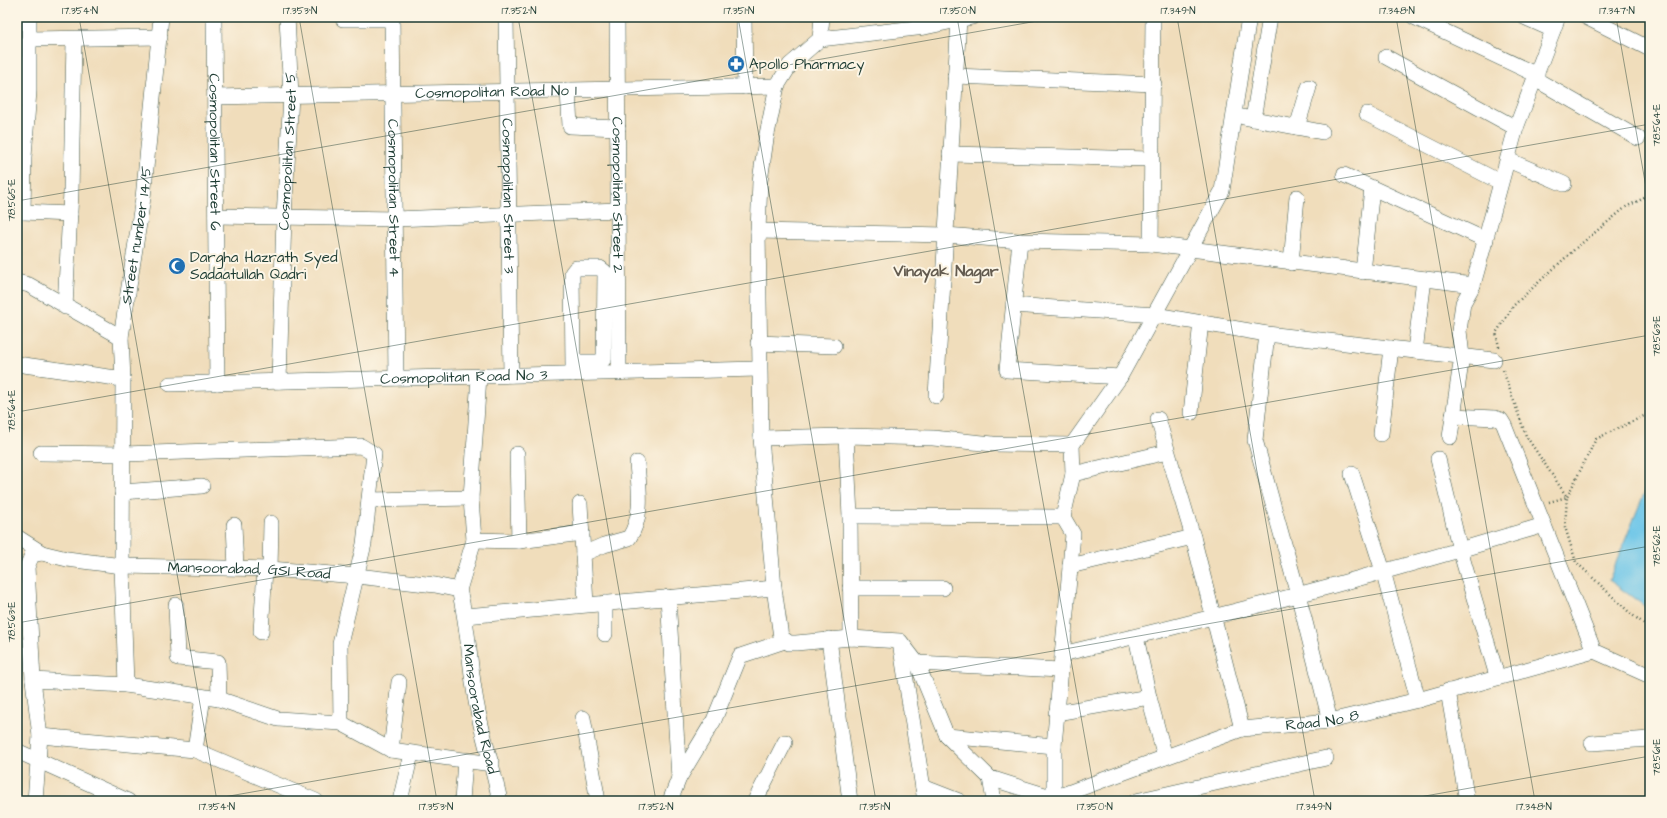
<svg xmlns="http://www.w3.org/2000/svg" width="1667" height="818" font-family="'Architects Daughter',sans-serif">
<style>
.water{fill:#6ac5e8;stroke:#44818e}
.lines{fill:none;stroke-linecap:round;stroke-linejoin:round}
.minor-casing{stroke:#3e5548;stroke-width:16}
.path{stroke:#3e5548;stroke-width:2.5;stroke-dasharray:1 3;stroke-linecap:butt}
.minor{stroke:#fff;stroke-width:15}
.ticks{fill:none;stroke:#1f3d34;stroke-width:1;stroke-opacity:0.45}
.labels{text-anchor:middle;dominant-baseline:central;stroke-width:4;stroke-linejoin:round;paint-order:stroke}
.poi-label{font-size:15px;fill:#1f3d34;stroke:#fcf5e5;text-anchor:start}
.street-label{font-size:15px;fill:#1f3d34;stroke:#fcf5e5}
.neighbourhood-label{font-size:16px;font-weight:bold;fill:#635b4f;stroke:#fcf5e5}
.neatline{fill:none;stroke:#1f3d34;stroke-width:1.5}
.ticks-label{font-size:10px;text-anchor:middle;fill:#1f3d34}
</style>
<rect width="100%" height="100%" fill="#fcf5e5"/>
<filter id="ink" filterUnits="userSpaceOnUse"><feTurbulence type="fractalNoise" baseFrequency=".025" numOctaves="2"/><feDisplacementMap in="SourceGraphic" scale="8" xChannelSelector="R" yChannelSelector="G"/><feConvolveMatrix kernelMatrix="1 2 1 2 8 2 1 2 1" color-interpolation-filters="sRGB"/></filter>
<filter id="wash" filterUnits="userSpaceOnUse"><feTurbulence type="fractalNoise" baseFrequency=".012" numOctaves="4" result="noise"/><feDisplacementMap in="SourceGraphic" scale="16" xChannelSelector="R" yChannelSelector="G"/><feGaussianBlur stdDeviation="0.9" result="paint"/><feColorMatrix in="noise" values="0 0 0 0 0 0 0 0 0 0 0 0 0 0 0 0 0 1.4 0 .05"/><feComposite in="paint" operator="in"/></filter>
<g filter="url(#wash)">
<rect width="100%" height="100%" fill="#f0ddbb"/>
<!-- water -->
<path class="water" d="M 1650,479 L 1650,610 L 1609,580 Z"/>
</g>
<g filter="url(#ink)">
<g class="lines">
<!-- minor casing -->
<g class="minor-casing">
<g id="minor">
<path id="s1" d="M 214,17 L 217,383"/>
<path id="s2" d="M 392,17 L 396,378"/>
<path id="s3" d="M 506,17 L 511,375"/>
<path id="s4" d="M 617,17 L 619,373"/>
<path d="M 744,17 L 745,87"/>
<path d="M 822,17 L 820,39 L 790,65 L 777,86 L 766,139 L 760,181 L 758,231 L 761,438 L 774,588 L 781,637 L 789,643 L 796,643 L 851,638 L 900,641 L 917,663 L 947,736 L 990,778 L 1054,798"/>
<path d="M 1414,17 L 1537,75"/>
<path d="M 1524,17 L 1553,30"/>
<path d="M 1586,17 L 1650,49"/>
<path d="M 343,19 L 392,19"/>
<path d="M 29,39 L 160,37"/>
<path d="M 820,39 L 925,27 L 972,17"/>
<path d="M 1386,57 L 1516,128"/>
<path d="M 955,76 L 1154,84"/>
<path d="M 1535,79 L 1638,138"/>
<path d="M 568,90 L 570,126 L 618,128"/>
<path id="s5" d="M 215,97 L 777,86"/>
<path d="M 1367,114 L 1500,182"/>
<path d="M 1243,117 L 1322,132"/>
<path d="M 1253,119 L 1270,17"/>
<path d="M 1297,127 L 1309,87"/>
<path d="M 950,154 L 1151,159"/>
<path d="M 1508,160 L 1564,184"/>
<path d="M 1344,175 L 1486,240"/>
<path d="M 17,212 L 23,212 L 24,157 L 29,91 L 29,17"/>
<path d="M 23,212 L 70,214"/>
<path d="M 216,216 L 395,219 L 618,210"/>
<path d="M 758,231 L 946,235 L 1020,241 L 1151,244 L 1473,285"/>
<path d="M 1020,241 L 1007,370 L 1120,377"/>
<path d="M 1151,244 L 1153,17"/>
<path d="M 1291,263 L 1297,197"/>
<path d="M 1363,272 L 1372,188"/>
<path d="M 17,282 L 29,285 L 121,337"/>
<path d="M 1013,305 L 1155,315 L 1267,334 L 1494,360"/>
<path d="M 65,307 L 71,192 L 74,40"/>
<path d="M 1267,334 L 1255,440 L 1298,594 L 1330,721"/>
<path d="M 758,343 L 834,346"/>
<path d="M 1415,351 L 1424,279"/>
<path d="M 573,362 L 600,362 L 604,359 L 605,272 L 600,268 L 576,268 L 572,273 L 573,367 L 573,374"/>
<path d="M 17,364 L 123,379"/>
<path id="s6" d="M 279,381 L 284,217 L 291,96 L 287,17"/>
<path id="s7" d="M 170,384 L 758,369"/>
<path d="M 936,396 L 959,19"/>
<path d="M 1191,413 L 1201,322"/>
<path d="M 1453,416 L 1495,418 L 1501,420 L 1504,425 L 1594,651"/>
<path d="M 1158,419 L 1193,537 L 1242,729"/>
<path d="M 1381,434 L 1391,348"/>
<path d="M 846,436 L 850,516 L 851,638"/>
<path d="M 1450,437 L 1462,356 L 1459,331 L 1463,303 L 1473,285 L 1516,128 L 1558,17"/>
<path d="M 761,438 L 846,436 L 933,438 L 993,444 L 1072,445"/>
<path d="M 41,453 L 124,454 L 361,446 L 374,454 L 364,544 L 340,644 L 341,723"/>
<path d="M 517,454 L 519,541"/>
<path d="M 1438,459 L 1460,550 L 1497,676"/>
<path d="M 1073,474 L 1167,452"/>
<path d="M 1352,474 L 1383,571 L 1418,700"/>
<path d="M 122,492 L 202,486"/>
<path d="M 369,500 L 471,498"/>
<path d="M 580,504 L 586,604"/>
<path d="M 850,516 L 1063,517"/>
<path d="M 234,525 L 236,568"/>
<path id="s8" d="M 17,537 L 42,553 L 67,559 L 122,566 L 270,569 L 357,576 L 435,585 L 459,590 C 470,631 469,674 479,716 C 485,744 494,772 500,801"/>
<path d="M 474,540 L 519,541 L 582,533"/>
<path d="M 583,554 L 604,545 L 629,538 C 644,515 639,490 637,463"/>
<path d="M 1070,566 L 1193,537"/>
<path d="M 270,569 L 271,523"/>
<path d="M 850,588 L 943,588"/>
<path d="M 459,590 L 474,540 L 471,498 L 479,376"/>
<path d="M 668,597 L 679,778"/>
<path d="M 605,603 L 605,634"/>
<path d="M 176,605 L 178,658 L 218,662 L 219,699"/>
<path d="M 466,616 L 774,588"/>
<path d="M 261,632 L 265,569"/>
<path d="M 829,639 L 850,801"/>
<path d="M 900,642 L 925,801"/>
<path d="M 1594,651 L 1650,676"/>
<path d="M 1062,654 C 1224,616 1385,573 1544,525"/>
<path d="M 917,663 L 1060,670"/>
<path d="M 33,680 L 126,685 L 219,699 L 278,719 L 341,723 L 391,750 L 492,764"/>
<path id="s9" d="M 126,685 L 122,566 L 123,379 L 121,337 L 143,198 L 161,17"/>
<path d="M 1448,691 L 1467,801"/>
<path d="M 1149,697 L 1165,757"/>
<path d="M 1056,713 L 1149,697 L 1136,637"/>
<path d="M 583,718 L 598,801"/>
<path d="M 40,736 L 195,750 L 316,801"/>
<path d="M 947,736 L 1054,746"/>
<path d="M 1592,743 L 1650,739"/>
<path d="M 195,750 L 203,697"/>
<path d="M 391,750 L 399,682"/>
<path d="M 17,751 L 128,801"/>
<path d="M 990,778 L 994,801"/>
<path d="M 923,787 L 959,801"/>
<path id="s10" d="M 1054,798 L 1242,729 L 1330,721 L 1418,700 L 1594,651"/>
<path d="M 35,801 L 40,736 L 33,680 L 27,567 L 32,555 L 42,553"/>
<path d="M 400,801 L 411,754"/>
<path d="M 462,801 L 465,761"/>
<path d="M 670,801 L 679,778 L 714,720 L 740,656 L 785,641"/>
<path d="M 755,801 L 785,742"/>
<path d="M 1054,801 L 1054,746 L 1073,534 L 1063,517 L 1073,474 L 1072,445 L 1120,377 L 1222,191 L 1249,17"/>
<path d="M 1136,801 L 1326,758"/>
</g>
</g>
<!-- path -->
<g class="path">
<path d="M 1499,347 L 1496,333 L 1514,305 L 1576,248 L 1626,207 L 1650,195"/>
<path d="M 1503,370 L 1526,436 L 1567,497 L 1596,439 L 1650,413"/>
<path d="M 1549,502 L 1567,497 L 1565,527 L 1576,562 L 1631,614 L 1650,628"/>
</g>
<!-- minor -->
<use href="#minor" class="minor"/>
</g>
</g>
<!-- ticks -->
<path class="ticks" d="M 79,17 L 217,801M 299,17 L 437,801M 518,17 L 656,801M 738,17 L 876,801M 957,17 L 1096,801M 1177,17 L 1315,801M 1396,17 L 1535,801M 1616,17 L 1650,210M 17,201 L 1060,17M 17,412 L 1650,124M 17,623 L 1650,335M 201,801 L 1650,546M 1397,801 L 1650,756"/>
<!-- icons -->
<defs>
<g id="pharmacy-disc" transform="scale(0.9)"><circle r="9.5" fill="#1f6fb2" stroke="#fcf5e5"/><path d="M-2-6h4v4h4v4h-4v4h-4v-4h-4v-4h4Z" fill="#fff"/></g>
<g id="mosque-disc" transform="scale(0.9)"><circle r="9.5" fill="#1f6fb2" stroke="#fcf5e5"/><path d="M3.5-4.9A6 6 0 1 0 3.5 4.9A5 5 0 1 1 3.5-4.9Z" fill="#fff"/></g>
</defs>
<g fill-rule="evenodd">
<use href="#pharmacy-disc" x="736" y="64"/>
<use href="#mosque-disc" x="177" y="266"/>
</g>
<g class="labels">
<!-- poi labels -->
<g class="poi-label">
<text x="749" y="64">Apollo Pharmacy</text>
<text x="190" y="257">Dargha Hazrath Syed<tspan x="190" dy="17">Sadaatullah Qadri</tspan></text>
</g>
<!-- street labels -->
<g class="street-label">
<text stroke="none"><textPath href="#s5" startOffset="281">Cosmopolitan Road No 1</textPath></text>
<text stroke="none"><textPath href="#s6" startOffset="230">Cosmopolitan Street 5</textPath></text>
<text stroke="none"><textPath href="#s1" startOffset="135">Cosmopolitan Street 6</textPath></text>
<text stroke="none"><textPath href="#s4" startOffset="178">Cosmopolitan Street 2</textPath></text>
<text stroke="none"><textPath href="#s3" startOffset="179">Cosmopolitan Street 3</textPath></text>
<text stroke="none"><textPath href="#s2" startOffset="181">Cosmopolitan Street 4</textPath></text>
<text stroke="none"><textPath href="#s9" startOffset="451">Street number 14/5</textPath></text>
<text stroke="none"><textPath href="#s7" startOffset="294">Cosmopolitan Road No 3</textPath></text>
<text stroke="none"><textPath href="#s8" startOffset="238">Mansoorabad, GSI Road</textPath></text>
<text stroke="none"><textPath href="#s8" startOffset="570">Mansoorabad Road</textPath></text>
<text stroke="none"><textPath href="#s10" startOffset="281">Road No 8</textPath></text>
</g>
<!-- neighbourhood labels -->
<g class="neighbourhood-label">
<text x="946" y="271">Vinayak Nagar</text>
</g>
</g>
<!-- margin -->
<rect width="1667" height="818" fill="none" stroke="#fcf5e5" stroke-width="44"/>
<rect x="22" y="22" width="1623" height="774" class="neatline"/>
<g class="ticks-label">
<text x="80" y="14">17.354°N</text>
<text x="300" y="14">17.353°N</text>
<text x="519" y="14">17.352°N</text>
<text x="739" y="14">17.351°N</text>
<text x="958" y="14">17.350°N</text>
<text x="1178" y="14">17.349°N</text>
<text x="1397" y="14">17.348°N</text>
<text x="1617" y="14">17.347°N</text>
<text transform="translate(1656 125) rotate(-90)" y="4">78.564°E</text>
<text transform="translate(11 200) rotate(-90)" y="4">78.565°E</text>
<text transform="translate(1656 336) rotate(-90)" y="4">78.563°E</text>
<text transform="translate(11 411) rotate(-90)" y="4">78.564°E</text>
<text transform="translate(1656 546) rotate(-90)" y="4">78.562°E</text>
<text transform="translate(11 622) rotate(-90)" y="4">78.563°E</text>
<text transform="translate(1656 757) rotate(-90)" y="4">78.561°E</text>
<text x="217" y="810">17.354°N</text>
<text x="436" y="810">17.353°N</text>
<text x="656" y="810">17.352°N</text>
<text x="875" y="810">17.351°N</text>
<text x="1095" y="810">17.350°N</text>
<text x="1314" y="810">17.349°N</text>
<text x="1534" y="810">17.348°N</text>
</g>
</svg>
